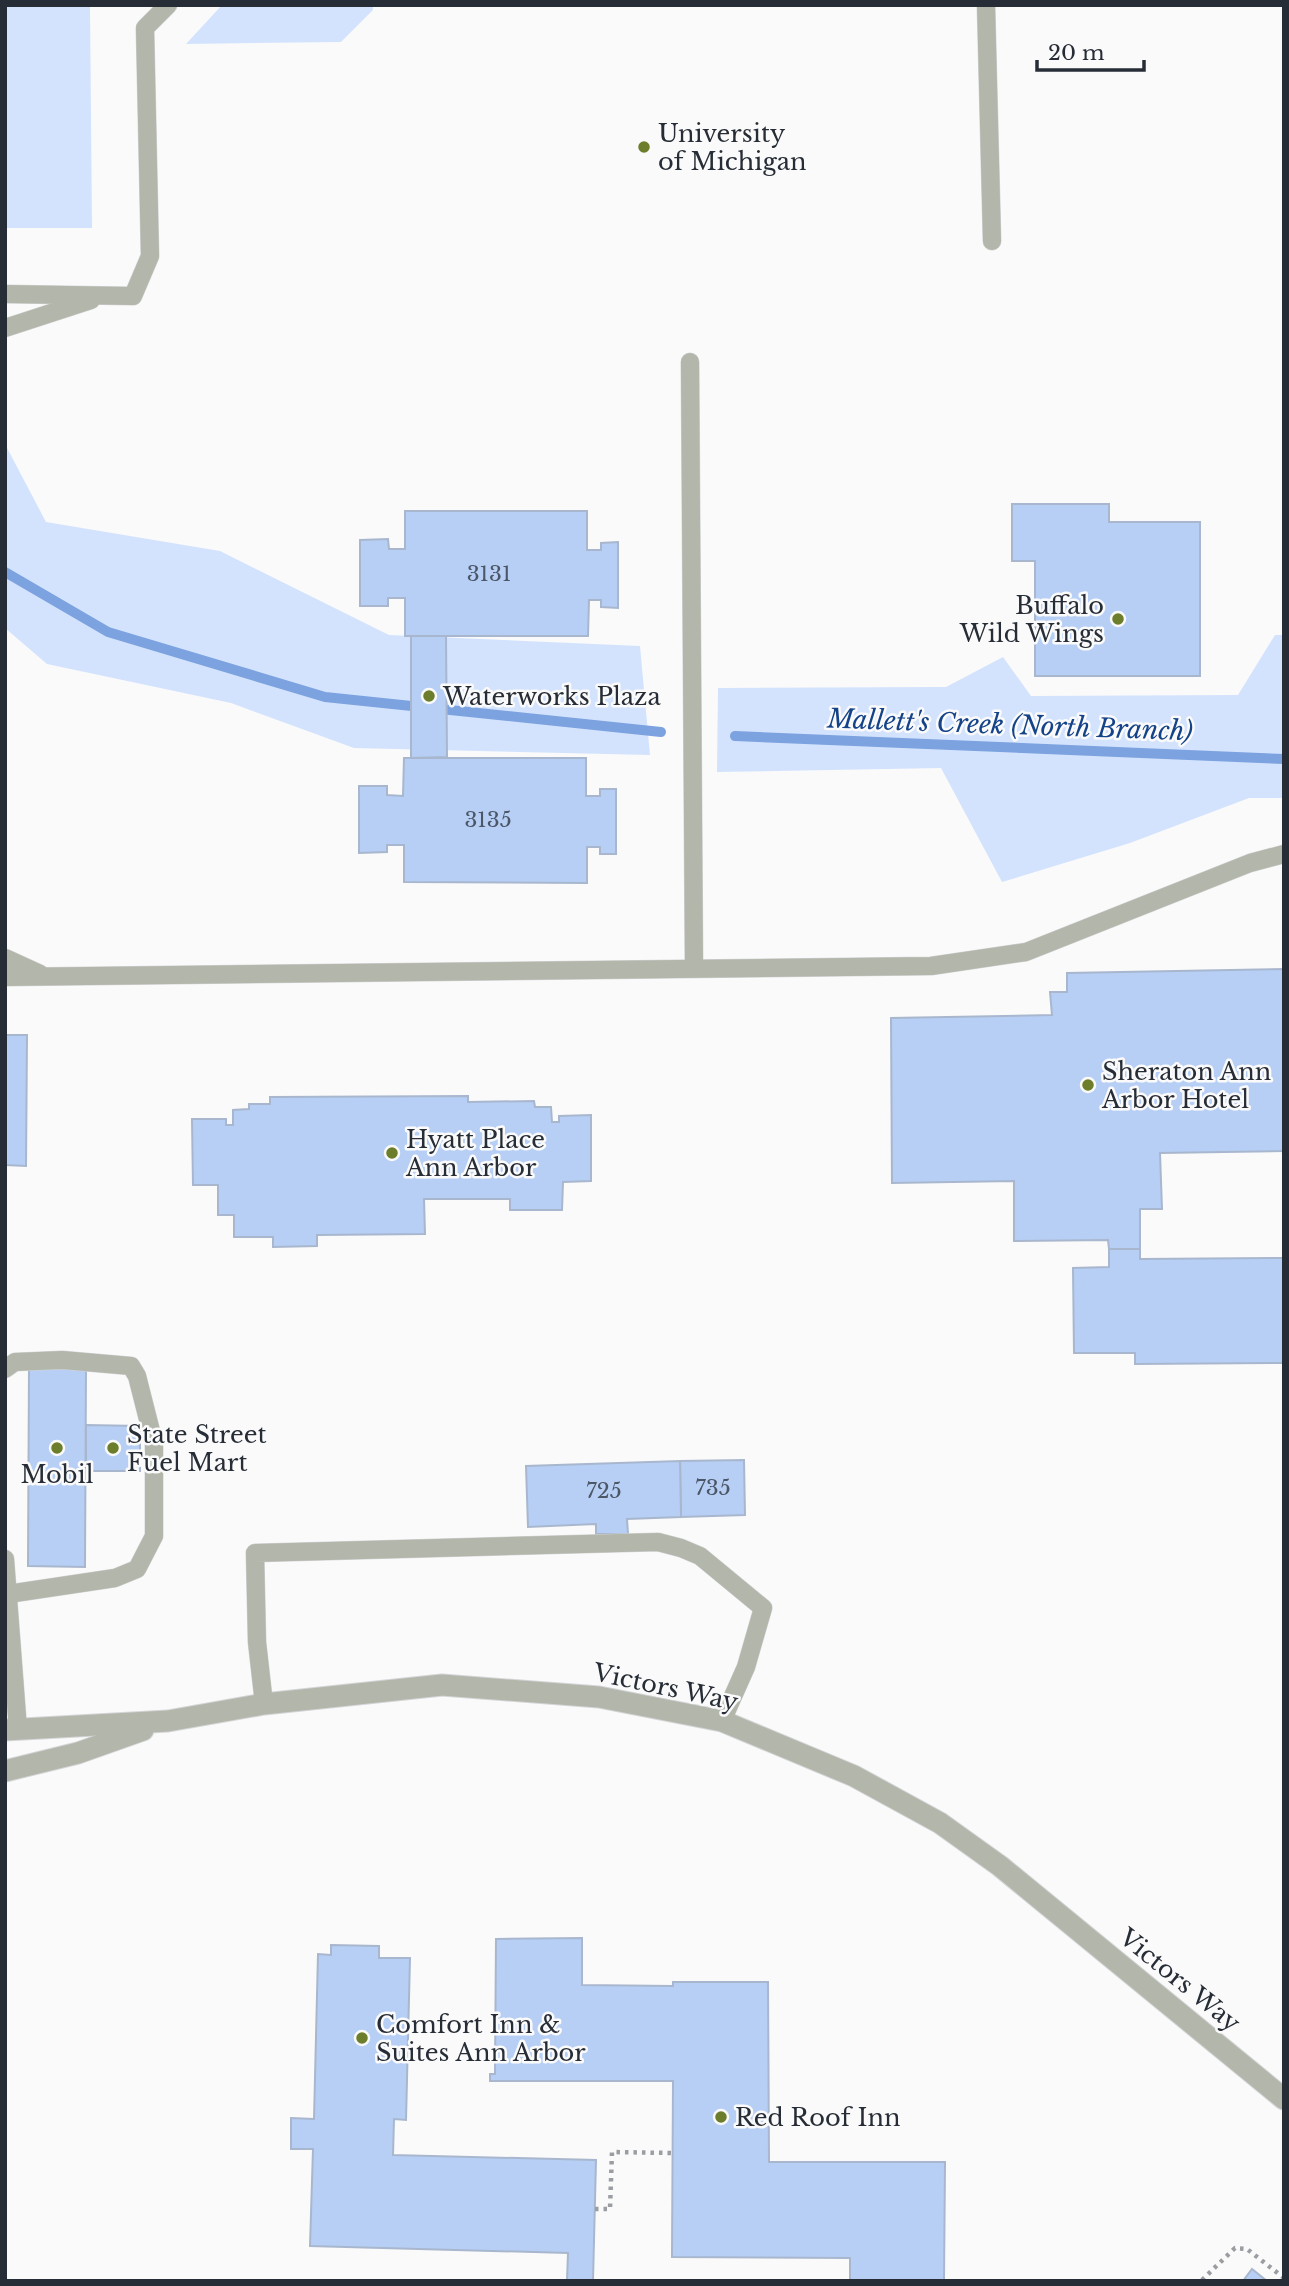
<svg xmlns="http://www.w3.org/2000/svg" width="1289" height="2286" font-family="'Libre Baskerville',serif">
<style>
.green{fill:#d3e3fd}
.lines{fill:none;stroke-linecap:round;stroke-linejoin:round}
.stream{stroke:#7ca2df;stroke-width:10}
.building{fill:#b7cff5;stroke:#a8b7ce;stroke-width:2}
.service-casing{stroke:#d4d5d7;stroke-width:19}
.tertiary-casing{stroke:#d4d5d7;stroke-width:23}
.path{stroke:#9a9da1;stroke-width:4.5;stroke-dasharray:3.5 5;stroke-linecap:butt}
.service{stroke:#b3b6ab;stroke-width:18}
.tertiary{stroke:#b3b6ab;stroke-width:21}
.poi-dot{fill:#6c7d2b;stroke:#fafafa;stroke-width:2.5}
.labels{text-anchor:middle;dominant-baseline:central;stroke-width:5;stroke-linejoin:round;paint-order:stroke}
.number-label{font-size:21px;fill:#4b5666}
.poi-label{font-size:24px;fill:#272d36;stroke:#fafafa;text-anchor:start}
.street-label{font-size:24px;fill:#272d36;stroke:#fafafa}
.water-label{font-size:26px;font-style:italic;fill:#144389;stroke:#fafafa}
</style>
<rect width="100%" height="100%" fill="#fafafa"/>
<!-- green -->
<g class="green">
<path d="M 5,5 L 90,5 L 92,228 L 5,228 Z"/>
<path d="M 222,5 L 373,5 L 373,10 L 341,42 L 186,44 Z"/>
<path d="M 5,444 L 46,522 L 220,551 L 389,635 L 640,646 L 650,755 L 354,748 L 231,703 L 47,664 L 5,628 Z"/>
<path d="M 1275,635 L 1284,635 L 1284,798 L 1249,798 L 1130,843 L 1002,882 L 941,768 L 717,772 L 718,688 L 946,687 L 1003,657 L 1031,696 L 1238,695 Z"/>
</g>
<g class="lines">
<!-- stream -->
<g class="stream">
<path d="M 5,572 L 108,632 L 325,697 L 661,732"/>
<path d="M 735,736 L 1284,759"/>
</g>
</g>
<!-- building -->
<g class="building">
<path d="M 1012,504 L 1109,504 L 1109,522 L 1200,522 L 1200,676 L 1035,676 L 1035,561 L 1012,561 Z"/>
<path d="M 405,511 L 587,511 L 587,550 L 601,550 L 601,543 L 618,542 L 618,608 L 601,607 L 601,600 L 589,600 L 588,636 L 405,636 L 405,598 L 388,598 L 388,606 L 360,606 L 360,540 L 388,539 L 389,549 L 405,549 Z"/>
<path d="M 411,636 L 446,636 L 447,757 L 411,758 Z"/>
<path d="M 404,758 L 586,758 L 586,796 L 600,796 L 600,789 L 616,789 L 616,854 L 600,854 L 600,847 L 587,847 L 587,883 L 404,882 L 404,845 L 387,845 L 387,852 L 359,853 L 359,786 L 387,786 L 387,795 L 403,796 Z"/>
<path d="M 1284,969 L 1284,1151 L 1160,1153 L 1162,1209 L 1140,1209 L 1140,1249 L 1109,1249 L 1108,1240 L 1014,1241 L 1014,1181 L 892,1183 L 891,1018 L 1052,1015 L 1050,992 L 1067,992 L 1067,973 Z"/>
<path d="M 5,1035 L 27,1035 L 26,1166 L 5,1165 Z"/>
<path d="M 468,1096 L 468,1102 L 534,1101 L 535,1107 L 551,1107 L 552,1122 L 559,1122 L 559,1116 L 591,1115 L 591,1181 L 563,1182 L 562,1210 L 510,1210 L 510,1199 L 424,1199 L 425,1234 L 317,1235 L 317,1246 L 273,1247 L 273,1237 L 234,1237 L 234,1215 L 218,1215 L 218,1185 L 193,1185 L 192,1119 L 226,1119 L 226,1125 L 233,1125 L 233,1110 L 249,1109 L 249,1104 L 270,1104 L 270,1097 Z"/>
<path d="M 1109,1249 L 1140,1249 L 1140,1259 L 1284,1258 L 1284,1363 L 1135,1364 L 1135,1353 L 1074,1353 L 1073,1268 L 1109,1267 Z"/>
<path d="M 29,1367 L 86,1367 L 85,1567 L 28,1566 Z"/>
<path d="M 86,1425 L 140,1426 L 140,1471 L 86,1471 Z"/>
<path d="M 744,1460 L 745,1515 L 681,1517 L 680,1461 Z"/>
<path d="M 680,1461 L 681,1517 L 627,1519 L 628,1534 L 596,1534 L 596,1524 L 528,1527 L 526,1466 Z"/>
<path d="M 582,1938 L 582,1985 L 673,1986 L 673,1982 L 768,1982 L 769,2162 L 945,2162 L 944,2281 L 850,2281 L 850,2258 L 672,2257 L 673,2081 L 490,2081 L 490,2074 L 495,2074 L 496,1939 Z"/>
<path d="M 331,1945 L 379,1946 L 379,1958 L 410,1958 L 406,2120 L 394,2119 L 393,2155 L 596,2160 L 593,2281 L 567,2281 L 568,2253 L 310,2246 L 313,2149 L 291,2149 L 291,2118 L 314,2119 L 318,1954 L 331,1955 Z"/>
<path d="M 1252,2269 L 1267,2281 L 1243,2281 Z"/>
</g>
<g class="lines">
<!-- service casing -->
<g class="service-casing">
<g id="service">
<path d="M 986,5 L 992,241"/>
<path d="M 5,294 L 133,296 L 150,256 L 145,28 L 168,5"/>
<path d="M 5,328 L 91,300"/>
<path d="M 690,362 L 694,968"/>
<path d="M 5,958 L 40,974"/>
<path d="M 5,977 L 931,966 L 1026,952 L 1250,863 L 1284,854"/>
<path d="M 5,1369 L 15,1362 L 62,1360 L 131,1366 L 137,1376 L 154,1443 L 154,1536 L 137,1569 L 115,1578 L 8,1594"/>
<path d="M 5,1559 L 18,1729"/>
<path d="M 264,1704 L 257,1642 L 255,1553 L 658,1542 L 681,1548 L 700,1556 L 763,1608 L 746,1667 L 722,1721"/>
</g>
</g>
<!-- tertiary casing -->
<g class="tertiary-casing">
<g id="tertiary">
<path d="M 5,1730 L 168,1721 L 264,1704 L 442,1685 L 599,1697 L 722,1721 L 854,1776 L 940,1823 L 1000,1866 L 1284,2099"/>
<path d="M 5,1771 L 78,1753 L 143,1730"/>
</g>
</g>
<!-- path -->
<g class="path">
<path d="M 595,2209 L 610,2209 L 612,2152 L 672,2153"/>
<path d="M 1202,2280 L 1235,2248 L 1247,2249 L 1284,2278"/>
</g>
<!-- service -->
<use href="#service" class="service"/>
<!-- tertiary -->
<use href="#tertiary" class="tertiary"/>
</g>
<!-- markers -->
<g class="poi-dot">
<circle cx="644" cy="147" r="7"/>
<circle cx="1118" cy="619" r="7"/>
<circle cx="429" cy="696" r="7"/>
<circle cx="1088" cy="1085" r="7"/>
<circle cx="392" cy="1153" r="7"/>
<circle cx="57" cy="1448" r="7"/>
<circle cx="113" cy="1448" r="7"/>
<circle cx="362" cy="2038" r="7"/>
<circle cx="721" cy="2117" r="7"/>
</g>
<g class="labels">
<!-- number labels -->
<g class="number-label">
<text x="489" y="574">3131</text>
<text x="488" y="820">3135</text>
<text x="713" y="1488">735</text>
<text x="604" y="1491">725</text>
</g>
<!-- poi labels -->
<g class="poi-label">
<text x="658" y="133">University<tspan x="658" dy="28">of Michigan</tspan></text>
<text x="1104" y="605" text-anchor="end">Buffalo<tspan x="1104" dy="28">Wild Wings</tspan></text>
<text x="443" y="696">Waterworks Plaza</text>
<text x="1102" y="1071">Sheraton Ann<tspan x="1102" dy="28">Arbor Hotel</tspan></text>
<text x="406" y="1139">Hyatt Place<tspan x="406" dy="28">Ann Arbor</tspan></text>
<text x="127" y="1434">State Street<tspan x="127" dy="28">Fuel Mart</tspan></text>
<text x="57" y="1474" text-anchor="middle">Mobil</text>
<text x="376" y="2024">Comfort Inn &amp;<tspan x="376" dy="28">Suites Ann Arbor</tspan></text>
<text x="735" y="2117">Red Roof Inn</text>
</g>
<!-- street labels -->
<g class="street-label">
<text transform="translate(666 1687) rotate(12)">Victors Way</text>
<text transform="translate(1180 1980) rotate(39)">Victors Way</text>
</g>
<!-- water labels -->
<g class="water-label">
<text transform="translate(1010 725) rotate(2)">Mallett's Creek (North Branch)</text>
</g>
</g>
<!-- border -->
<rect width="1289" height="2286" fill="none" stroke="#272d36" stroke-width="14"/>
<!-- scale -->
<path d="M1037 60v10h107v-10" fill="none" stroke="#272d36" stroke-width="3.5"/>
<text x="1048" y="60" font-size="21" fill="#272d36" stroke="#fafafa" stroke-width="5" paint-order="stroke">20 m</text>
</svg>
